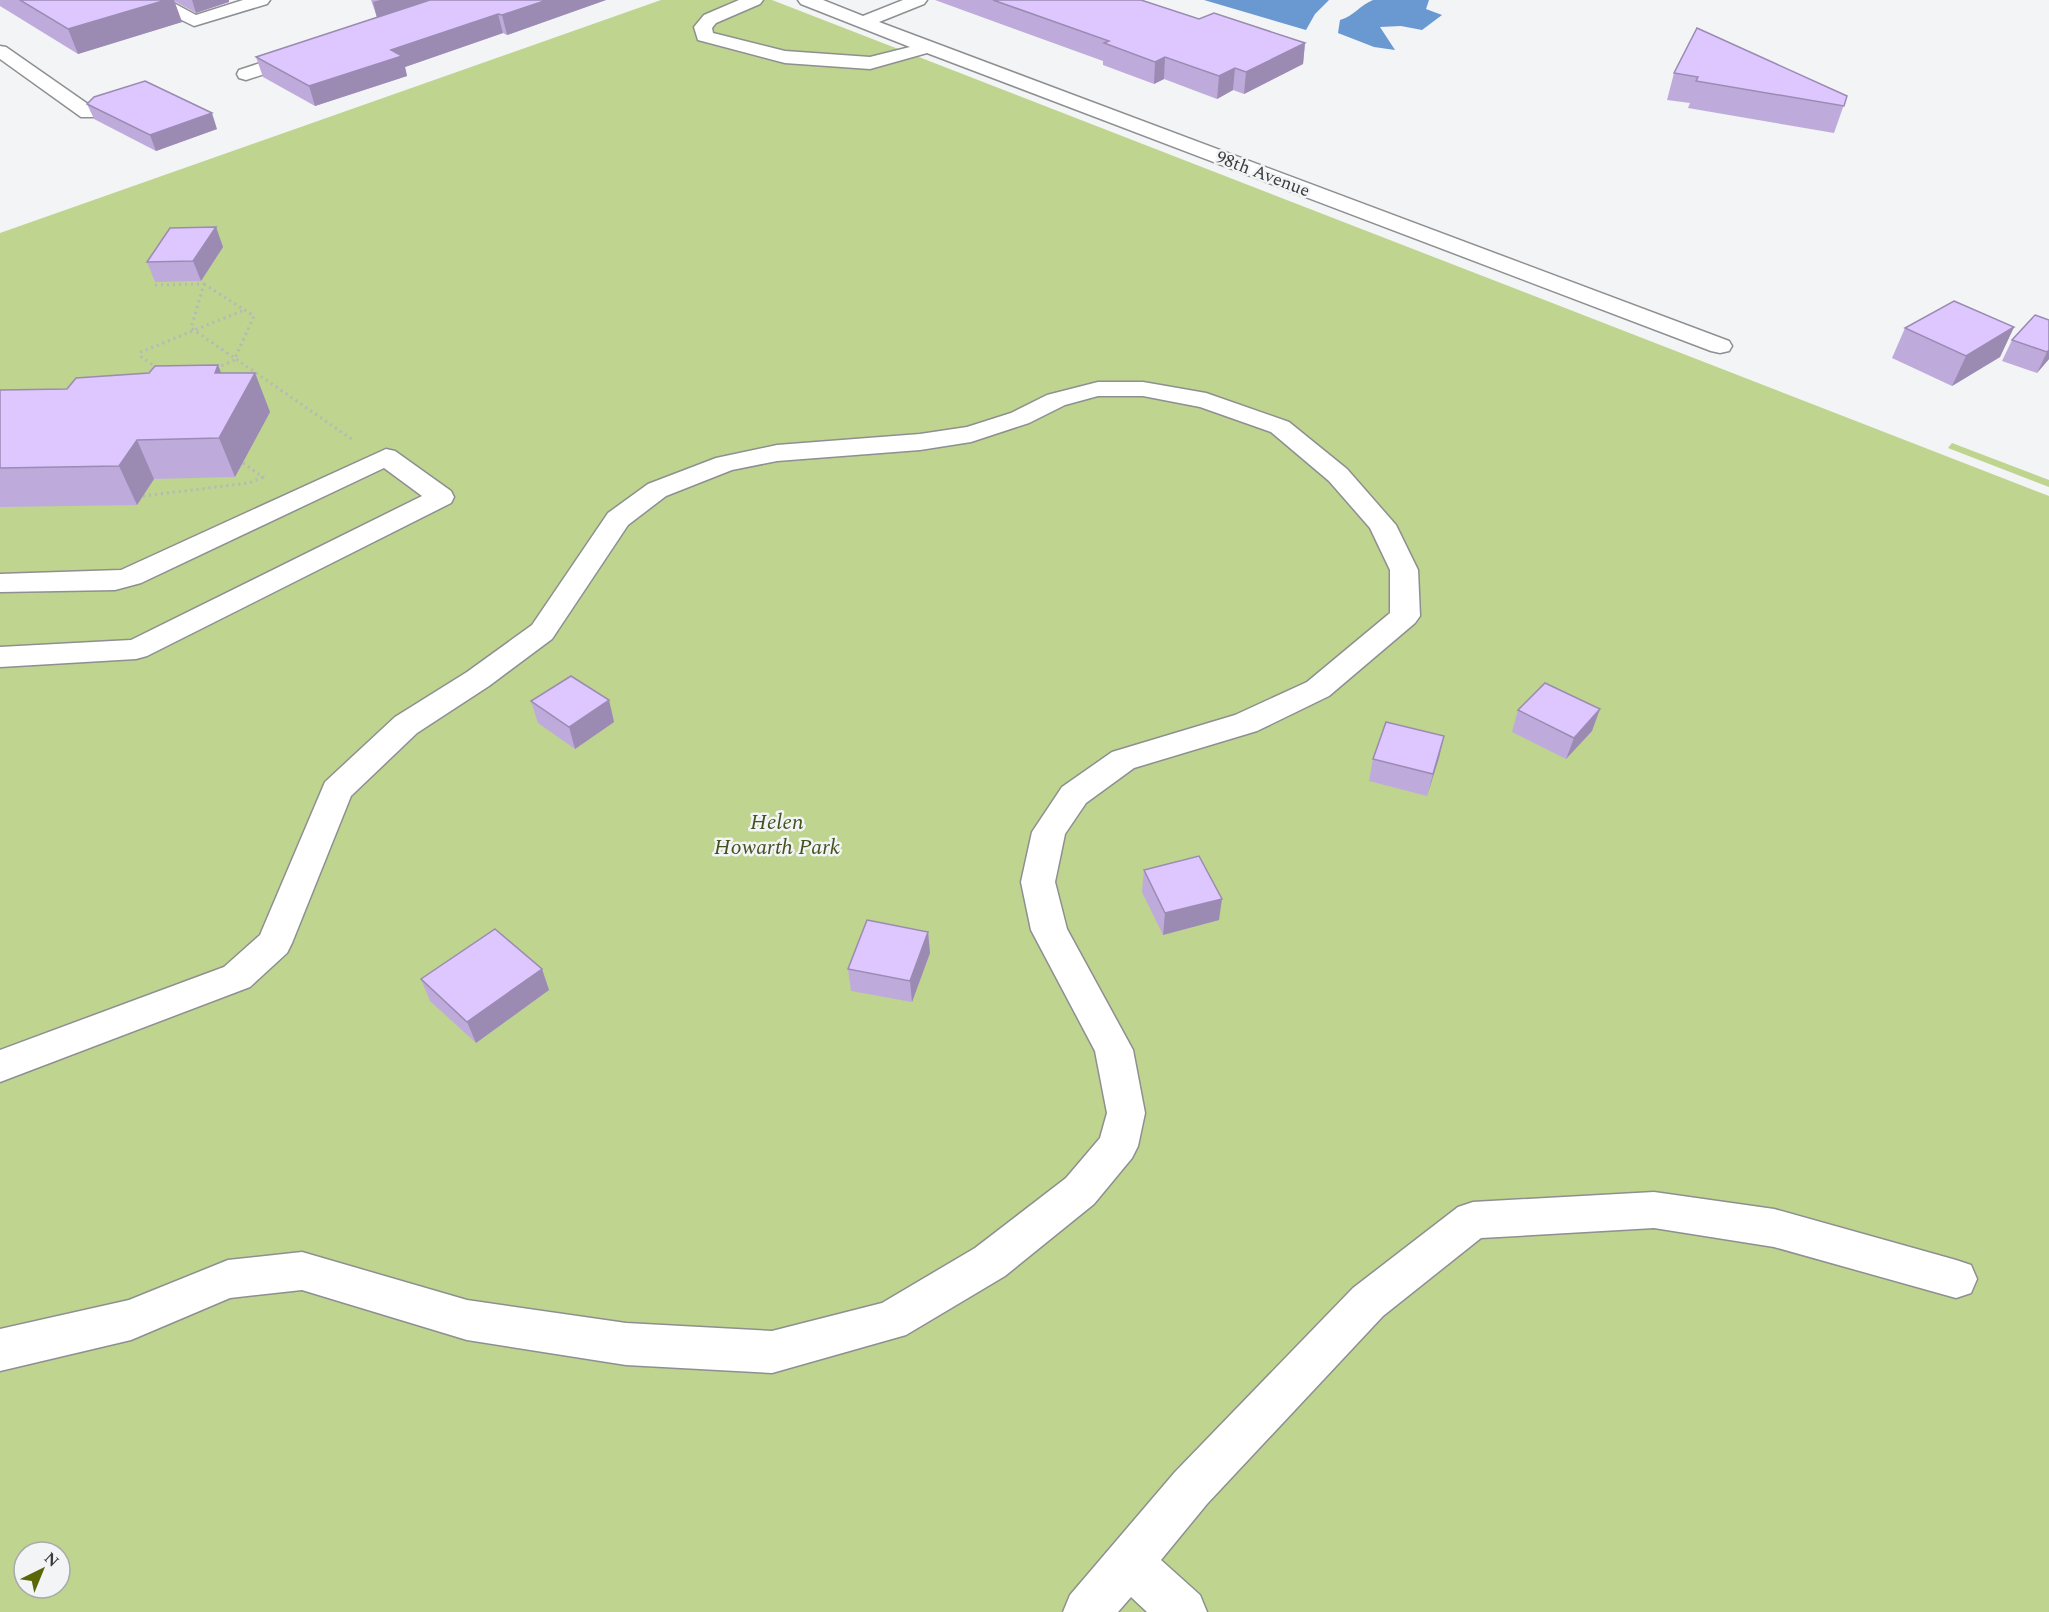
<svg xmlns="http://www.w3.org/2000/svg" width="2049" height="1612" font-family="Spectral,serif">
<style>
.green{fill:#bed48f;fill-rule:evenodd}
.water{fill:#6a98d1}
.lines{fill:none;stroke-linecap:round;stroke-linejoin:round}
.minor-casing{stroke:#8d8f91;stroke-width:3}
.path{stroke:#b6b8b9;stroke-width:3;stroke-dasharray:2 4;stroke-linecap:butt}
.minor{fill:#fff;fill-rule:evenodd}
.wall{fill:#bfabdb}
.shaded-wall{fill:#9b8bb2}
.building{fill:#dec7ff;stroke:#9b8bb2;stroke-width:1.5}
.labels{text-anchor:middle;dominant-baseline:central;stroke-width:5;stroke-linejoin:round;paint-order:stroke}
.far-street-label{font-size:18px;fill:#3a3b3b;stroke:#f2f4f6}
.park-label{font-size:22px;font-style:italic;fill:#43521e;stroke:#f2f4f6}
</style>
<rect width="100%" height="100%" fill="#f2f4f6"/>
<!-- green -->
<g class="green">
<path d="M 661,0 L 772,0 L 2049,496 L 2049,1612 L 0,1612 L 0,233 ZM 24,1552 L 60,1552 L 60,1588 L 24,1588 Z"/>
<path d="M 1952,443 L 2049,480 L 2049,487 L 1948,448 Z"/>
</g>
<!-- water -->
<g class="water">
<path d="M 1204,0 L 1329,0 L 1315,14 L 1306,30 Z"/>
<path d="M 1373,0 L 1429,0 L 1426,9 L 1442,15 L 1422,30 L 1401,26 L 1380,27 L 1395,50 L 1374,47 L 1338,33 L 1340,20 C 1354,16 1360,5 1373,0 Z"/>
</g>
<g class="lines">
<!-- minor casing -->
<g class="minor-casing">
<g id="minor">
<path d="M 146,0 L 168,0 L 196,15 L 243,0 L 270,0 L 267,4 L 194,26 L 149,4 Z"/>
<path d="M 739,0 L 763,0 L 760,4 L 716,23 L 712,28 L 713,33 L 785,51 L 870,57 L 910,47 L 801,4 L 798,0 L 823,0 L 863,16 L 903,0 L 927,0 L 924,4 L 879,22 L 1729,341 L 1732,346 L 1729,351 L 1720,353 L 1711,351 L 927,53 L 870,69 L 785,63 L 698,40 L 694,27 L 704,15 Z"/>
<path d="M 0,46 L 6,47 L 95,109 L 98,113 L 95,117 L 81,117 L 0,59 Z"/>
<path d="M 303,49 L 310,51 L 312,55 L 310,59 L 246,80 L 239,78 L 237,74 L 239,70 Z"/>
<path d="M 1098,382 L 1143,382 L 1206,393 L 1289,422 L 1347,469 L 1396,525 L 1418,570 L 1420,616 L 1415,623 L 1329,696 L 1257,731 L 1134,768 L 1086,803 L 1065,834 L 1055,882 L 1067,929 L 1133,1050 L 1145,1113 L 1138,1146 L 1132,1158 L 1094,1204 L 1005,1276 L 906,1335 L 772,1373 L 626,1365 L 467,1340 L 302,1290 L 230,1298 L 131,1340 L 0,1371 L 0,1329 L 129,1300 L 228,1260 L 302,1252 L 467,1300 L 626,1323 L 772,1331 L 882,1303 L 975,1248 L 1066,1178 L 1100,1138 L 1107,1113 L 1095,1051 L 1031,930 L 1021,882 L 1032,832 L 1062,787 L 1112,752 L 1235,715 L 1307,682 L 1390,613 L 1390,570 L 1370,528 L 1329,481 L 1271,432 L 1200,407 L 1143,396 L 1098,396 L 1065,405 L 1029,423 L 971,442 L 920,450 L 777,461 L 732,470 L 666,496 L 628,525 L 552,639 L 489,686 L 417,733 L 351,796 L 292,943 L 287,953 L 250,987 L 0,1082 L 0,1050 L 224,967 L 260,935 L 325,782 L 395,717 L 467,672 L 532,625 L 608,513 L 648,484 L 716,458 L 777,445 L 920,434 L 967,427 L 1011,413 L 1047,395 Z"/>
<path d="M 386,449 L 395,451 L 451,491 L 454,497 L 451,503 L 147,656 L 136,659 L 0,667 L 0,647 L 131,640 L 422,496 L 384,468 L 141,583 L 115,590 L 0,592 L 0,574 L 121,570 Z"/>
<path d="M 1654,1192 L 1774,1209 L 1956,1260 L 1971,1265 L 1977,1279 L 1971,1293 L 1956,1298 L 1774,1247 L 1654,1228 L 1481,1238 L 1383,1316 L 1207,1504 L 1161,1560 L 1200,1595 L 1207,1612 L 1147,1612 L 1131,1597 L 1118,1612 L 1063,1612 L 1070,1595 L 1175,1472 L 1353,1288 L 1458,1207 L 1473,1202 Z"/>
</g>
</g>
<!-- path -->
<g class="path">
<path d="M 204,284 L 254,316 L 235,358"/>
<path d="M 155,285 L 204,284 L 191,328 L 353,440"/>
<path d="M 157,368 L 140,356 L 141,352 L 244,310"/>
<path d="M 216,368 L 237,359"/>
<path d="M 243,463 L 264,478"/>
<path d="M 143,496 L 249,483 L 263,477"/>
</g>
<!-- minor -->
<use href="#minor" class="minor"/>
</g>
<!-- wall -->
<g class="wall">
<path d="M 0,0 L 229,0 L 229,2 L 196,13 L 174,1 L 182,22 L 78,54 L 0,6 Z"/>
<path d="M 371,0 L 606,0 L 507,35 L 503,33 L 405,67 L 407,76 L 315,106 L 263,77 L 256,57 L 377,17 Z"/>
<path d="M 935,0 L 1141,0 L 1199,19 L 1305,43 L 1303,64 L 1244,94 L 1233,90 L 1217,99 L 1164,79 L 1154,84 L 1103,65 L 1103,61 Z"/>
<path d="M 1674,73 L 1847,96 L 1834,133 L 1688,108 L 1690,103 L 1667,100 Z"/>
<path d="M 87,104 L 217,129 L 156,151 L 94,119 Z"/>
<path d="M 216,227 L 223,247 L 201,281 L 155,282 L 147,262 Z"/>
<path d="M 2035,315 L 2049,359 L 2037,373 L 2002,361 L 2012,340 Z"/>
<path d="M 2014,327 L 2000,357 L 1952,386 L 1892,358 L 1905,328 Z"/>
<path d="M 218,365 L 221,373 L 255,373 L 270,412 L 235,477 L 154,479 L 137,505 L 0,507 L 0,390 L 67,389 L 149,373 Z"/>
<path d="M 609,700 L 614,722 L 575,749 L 538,723 L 531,701 Z"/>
<path d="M 1518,710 L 1592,731 L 1566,759 L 1512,732 Z"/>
<path d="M 1444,736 L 1427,796 L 1369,781 L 1373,759 Z"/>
<path d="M 1144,870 L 1219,920 L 1163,935 L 1142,892 Z"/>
<path d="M 928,932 L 930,953 L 912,1002 L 851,991 L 848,969 Z"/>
<path d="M 542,969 L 549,990 L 476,1043 L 430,1001 L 421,979 Z"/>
</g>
<!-- shaded-wall -->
<g class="shaded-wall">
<path d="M 166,0 L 174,0 L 182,22 L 78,54 L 68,29 Z"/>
<path d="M 192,0 L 229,0 L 229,2 L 196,13 Z"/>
<path d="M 380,0 L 443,0 L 378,22 L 373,2 Z"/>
<path d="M 547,0 L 606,0 L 507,35 L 502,15 Z"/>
<path d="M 498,14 L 503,33 L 405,67 L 407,76 L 315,106 L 309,86 L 391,50 Z"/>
<path d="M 1305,43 L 1303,64 L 1244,94 L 1246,72 Z"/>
<path d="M 1165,57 L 1164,79 L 1154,84 L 1155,62 Z"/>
<path d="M 1235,68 L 1233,90 L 1217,99 L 1219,76 Z"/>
<path d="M 212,113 L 217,129 L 156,151 L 150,135 Z"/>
<path d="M 216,227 L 223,247 L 201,281 L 193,261 Z"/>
<path d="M 2014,327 L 2000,357 L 1952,386 L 1966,356 Z"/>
<path d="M 2049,350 L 2049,359 L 2037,373 L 2047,352 Z"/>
<path d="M 218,365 L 233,403 L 215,373 Z"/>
<path d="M 255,373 L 270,412 L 235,477 L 219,438 Z"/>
<path d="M 137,440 L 154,479 L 137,505 L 119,466 Z"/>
<path d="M 609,700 L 614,722 L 575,749 L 569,727 Z"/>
<path d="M 1600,709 L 1592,731 L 1566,759 L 1574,738 Z"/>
<path d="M 1444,736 L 1439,758 L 1427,796 L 1433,774 Z"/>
<path d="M 1222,899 L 1219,920 L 1163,935 L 1165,913 Z"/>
<path d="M 928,932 L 930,953 L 912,1002 L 910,981 Z"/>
<path d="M 542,969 L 549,990 L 476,1043 L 467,1022 Z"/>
</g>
<!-- building -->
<g class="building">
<path d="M 20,0 L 166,0 L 68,29 Z"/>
<path d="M 430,0 L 547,0 L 502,15 L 498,14 L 391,50 L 402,56 L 309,86 L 256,57 Z"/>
<path d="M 993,0 L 1141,0 L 1199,19 L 1214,13 L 1305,43 L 1246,72 L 1235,68 L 1219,76 L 1165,57 L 1155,62 L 1104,43 L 1109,41 Z"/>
<path d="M 1697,28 L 1847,96 L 1844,106 L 1696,81 L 1698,77 L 1674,73 Z"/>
<path d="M 145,81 L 212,113 L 150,135 L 87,104 L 94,97 Z"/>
<path d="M 216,227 L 193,261 L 147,262 L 170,228 Z"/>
<path d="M 1954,301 L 2014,327 L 1966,356 L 1905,328 Z"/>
<path d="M 2035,315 L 2049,320 L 2049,350 L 2047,352 L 2012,340 Z"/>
<path d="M 218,365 L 215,373 L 255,373 L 219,438 L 137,440 L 119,466 L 0,468 L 0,390 L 67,389 L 76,378 L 149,373 L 155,366 Z"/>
<path d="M 571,676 L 609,700 L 569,727 L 531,701 Z"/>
<path d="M 1545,683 L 1600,709 L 1574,738 L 1518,710 Z"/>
<path d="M 1386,722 L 1444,736 L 1433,774 L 1373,759 Z"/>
<path d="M 1199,856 L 1222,899 L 1165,913 L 1144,870 Z"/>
<path d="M 867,920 L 928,932 L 910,981 L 848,969 Z"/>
<path d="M 495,929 L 542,969 L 467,1022 L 421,979 Z"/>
</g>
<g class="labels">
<!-- far-street labels -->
<g class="far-street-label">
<text transform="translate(1263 174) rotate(21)">98th Avenue</text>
</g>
<!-- park labels -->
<g class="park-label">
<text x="777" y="822">Helen<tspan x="777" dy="25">Howarth Park</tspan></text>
</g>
</g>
<!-- north arrow -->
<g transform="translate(42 1570) rotate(43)"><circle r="28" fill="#f2f4f6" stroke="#a8aaab" stroke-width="1.5"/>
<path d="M0-4.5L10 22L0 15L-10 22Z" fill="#5b6608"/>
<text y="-9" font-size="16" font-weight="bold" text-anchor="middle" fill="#3a3b3b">N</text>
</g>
</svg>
